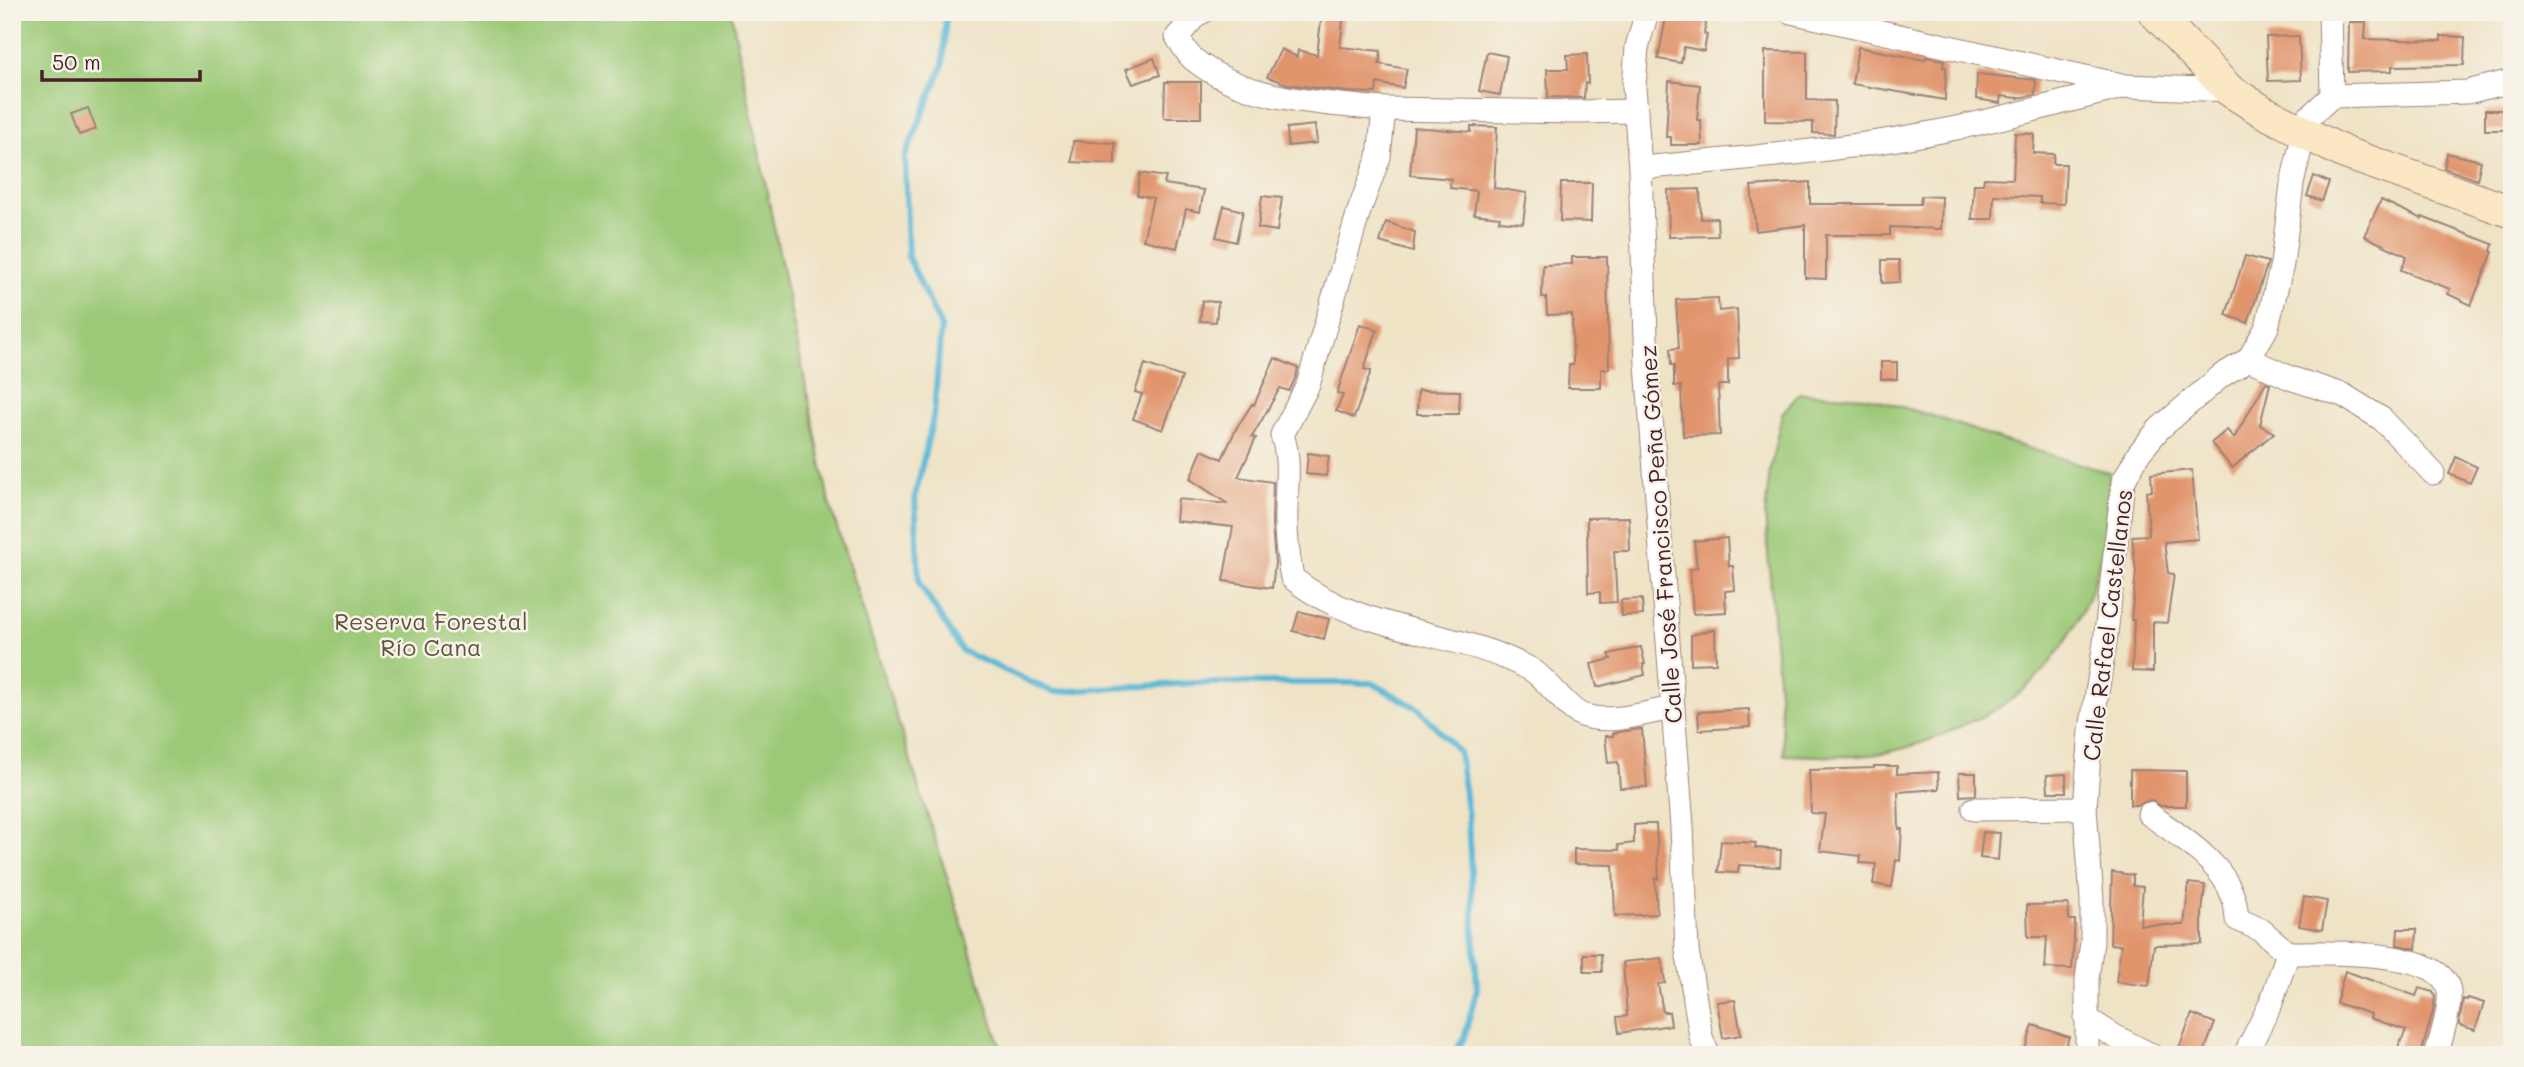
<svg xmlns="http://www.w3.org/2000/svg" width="2524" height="1067" font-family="Mali,sans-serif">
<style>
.green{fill:#9bc977;stroke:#727451;stroke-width:2}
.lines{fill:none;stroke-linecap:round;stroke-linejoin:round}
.stream{stroke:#58b7d6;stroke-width:6}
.building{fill:#e1956d}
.minor-casing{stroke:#9c8178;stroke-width:25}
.secondary-casing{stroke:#9c8178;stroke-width:34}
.minor{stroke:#fff;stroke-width:23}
.secondary{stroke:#fbe7c3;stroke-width:32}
.labels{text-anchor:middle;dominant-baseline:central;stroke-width:5;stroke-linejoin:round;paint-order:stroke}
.street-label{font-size:23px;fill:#4a1f2b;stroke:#f7f3e8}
.park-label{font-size:23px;fill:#625242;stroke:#f7f3e8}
</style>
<rect width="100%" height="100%" fill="#f7f3e8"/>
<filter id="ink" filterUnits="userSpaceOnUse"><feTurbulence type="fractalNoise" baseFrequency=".0143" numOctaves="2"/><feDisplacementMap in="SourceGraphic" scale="14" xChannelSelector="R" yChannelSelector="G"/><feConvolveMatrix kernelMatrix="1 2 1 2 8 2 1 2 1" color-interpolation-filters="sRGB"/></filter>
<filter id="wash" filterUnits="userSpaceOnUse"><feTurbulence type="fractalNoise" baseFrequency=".00686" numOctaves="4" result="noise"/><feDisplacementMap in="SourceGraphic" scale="28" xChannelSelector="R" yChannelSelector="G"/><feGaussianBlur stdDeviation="1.57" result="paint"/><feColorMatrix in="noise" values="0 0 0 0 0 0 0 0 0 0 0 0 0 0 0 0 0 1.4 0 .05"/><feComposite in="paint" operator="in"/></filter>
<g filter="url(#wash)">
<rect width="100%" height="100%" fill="#efe3c6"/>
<!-- green -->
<g class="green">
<path d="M 12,12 L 731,12 L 829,502 L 1003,1055 L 12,1055 Z"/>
<path d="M 1800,393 L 1866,397 L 1933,416 L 2011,443 L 2110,473 C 2108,559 2088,634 2021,692 C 2004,707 1981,717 1961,726 C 1933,740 1901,751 1870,755 C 1842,758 1812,755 1784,755 L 1765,514 L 1770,470 L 1782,413 Z"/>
</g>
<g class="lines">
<!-- stream -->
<path class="stream" d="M 946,12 L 943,65 L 905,157 L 908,257 L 941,327 L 934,413 L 915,496 L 919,583 L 962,651 L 1053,692 L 1194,683 L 1372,683 L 1419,709 L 1459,752 L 1468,817 L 1477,989 L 1464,1038 L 1453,1055"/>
</g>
<g id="blocks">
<!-- building -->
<g class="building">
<path d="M 1322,12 L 1344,12 L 1340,47 L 1381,51 L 1379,64 L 1407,69 L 1403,88 L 1377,83 L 1376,93 L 1348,92 L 1287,84 L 1267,77 L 1281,49 L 1297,57 L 1298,50 L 1317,55 Z"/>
<path d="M 1667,12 L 1707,12 L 1704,34 L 1707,35 L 1704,51 L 1684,47 L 1681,63 L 1658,59 Z"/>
<path d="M 2349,22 L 2366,22 L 2365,39 L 2441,41 L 2441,36 L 2465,37 L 2464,65 L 2392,66 L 2392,71 L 2348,72 Z"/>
<path d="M 2299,36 L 2301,80 L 2268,81 L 2266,37 Z"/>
<path d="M 1858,47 L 1925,60 L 1926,57 L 1944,60 L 1943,67 L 1946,67 L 1945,100 L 1852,84 Z"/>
<path d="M 1765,51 L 1807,52 L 1807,100 L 1835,101 L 1834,134 L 1813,133 L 1813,122 L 1765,121 Z"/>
<path d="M 1487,52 L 1507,56 L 1500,95 L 1479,91 Z"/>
<path d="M 1587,54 L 1588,84 L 1585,83 L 1584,98 L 1548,97 L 1547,69 L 1568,69 L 1567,55 Z"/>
<path d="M 1154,58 L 1160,75 L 1133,84 L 1126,69 Z"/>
<path d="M 1977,74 L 2036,80 L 2035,95 L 2018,98 L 2001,96 L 2000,103 L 1976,99 Z"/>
<path d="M 1669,81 L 1700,85 L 1697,120 L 1701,120 L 1702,145 L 1671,145 L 1671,137 L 1666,137 Z"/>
<path d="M 1165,82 L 1201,82 L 1201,118 L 1164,118 Z"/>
<path d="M 88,108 L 96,129 L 79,135 L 71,114 Z"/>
<rect x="2485" y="110" width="20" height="20"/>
<path d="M 1315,125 L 1317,143 L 1288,146 L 1287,128 Z"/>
<path d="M 1471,126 L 1497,127 L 1494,188 L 1527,193 L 1523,223 L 1499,221 L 1500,217 L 1474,214 L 1477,191 L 1450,188 L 1451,179 L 1410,175 L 1414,127 L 1471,132 Z"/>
<path d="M 2015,133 L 2034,134 L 2033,153 L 2054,154 L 2053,164 L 2066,164 L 2064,204 L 2040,203 L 2040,197 L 1994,195 L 1993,219 L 1972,219 L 1974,184 L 1983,184 L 1984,178 L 2013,179 Z"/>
<path d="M 1073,141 L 1115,143 L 1115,164 L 1072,162 Z"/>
<path d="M 2447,153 L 2481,161 L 2477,180 L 2444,168 Z"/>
<path d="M 1140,173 L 1166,177 L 1164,184 L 1204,190 L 1200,212 L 1186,209 L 1177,248 L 1143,240 L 1153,198 L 1137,195 Z"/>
<path d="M 2314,176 L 2329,182 L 2322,201 L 2307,196 Z"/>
<path d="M 1810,182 L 1810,204 L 1920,204 L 1921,196 L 1942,197 L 1941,229 L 1890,227 L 1890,235 L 1826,235 L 1826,279 L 1805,278 L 1805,225 L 1756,231 L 1751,186 Z"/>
<path d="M 1561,183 L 1592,183 L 1591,222 L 1560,221 Z"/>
<path d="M 1700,189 L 1701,219 L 1717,218 L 1718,236 L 1669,237 L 1668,190 Z"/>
<path d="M 1262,196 L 1282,198 L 1277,231 L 1258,228 Z"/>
<path d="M 2381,200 L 2422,219 L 2422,217 L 2493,244 L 2491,251 L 2493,252 L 2471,305 L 2448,294 L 2450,289 L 2401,270 L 2407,256 L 2364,236 Z"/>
<path d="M 1224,206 L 1243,211 L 1236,242 L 1216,237 Z"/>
<path d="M 1386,222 L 1415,232 L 1413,252 L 1380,242 Z"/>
<path d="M 2245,256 L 2268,262 L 2248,323 L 2226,315 Z"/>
<path d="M 1572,257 L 1607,257 L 1609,369 L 1601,369 L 1601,388 L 1568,388 L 1569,365 L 1573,365 L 1572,314 L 1547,315 L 1546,297 L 1542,297 L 1543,265 L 1572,264 Z"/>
<path d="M 1882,260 L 1899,260 L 1900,282 L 1882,283 Z"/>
<path d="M 1718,298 L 1719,311 L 1737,309 L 1739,358 L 1728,359 L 1728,385 L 1718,385 L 1720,435 L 1683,436 L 1681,386 L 1674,386 L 1674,365 L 1671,365 L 1670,349 L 1679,348 L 1676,300 Z"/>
<path d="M 1202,301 L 1218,302 L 1216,322 L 1200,321 Z"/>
<path d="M 1360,324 L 1377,330 L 1364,369 L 1371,371 L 1354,418 L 1336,411 L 1343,395 L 1337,393 Z"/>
<path d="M 1275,358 L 1298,368 L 1296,377 L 1289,391 L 1280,388 L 1252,437 L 1256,438 L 1238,477 L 1273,482 L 1272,524 L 1275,563 L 1272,588 L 1223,581 L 1233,527 L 1176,521 L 1178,499 L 1228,504 L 1190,479 L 1202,450 L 1222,459 L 1236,429 L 1252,404 L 1254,405 Z"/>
<rect x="1881" y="362" width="16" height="17"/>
<path d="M 1145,364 L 1182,377 L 1163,430 L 1133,419 L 1142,394 L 1135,392 Z"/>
<path d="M 2266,382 L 2270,384 L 2260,425 L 2274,433 L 2232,468 L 2211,443 L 2227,430 L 2234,438 Z"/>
<path d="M 1418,390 L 1460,391 L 1459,414 L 1417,414 Z"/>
<path d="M 1308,453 L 1329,456 L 1326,476 L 1306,474 Z"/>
<path d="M 2456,457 L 2477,467 L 2470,483 L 2449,474 Z"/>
<path d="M 2192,470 L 2198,539 L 2164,542 L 2168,573 L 2174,574 L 2167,623 L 2153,622 L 2153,672 L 2132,671 L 2134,620 L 2131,620 L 2136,572 L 2132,536 L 2149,535 L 2146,492 L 2152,491 L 2151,474 Z"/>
<path d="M 1629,517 L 1630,551 L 1614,551 L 1617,602 L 1600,603 L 1600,592 L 1588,593 L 1587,518 Z"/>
<path d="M 1727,538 L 1729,566 L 1733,566 L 1735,590 L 1725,591 L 1726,612 L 1693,614 L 1690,569 L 1697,568 L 1694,541 Z"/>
<path d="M 1642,599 L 1643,615 L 1622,616 L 1621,600 Z"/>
<path d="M 1299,611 L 1329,619 L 1324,639 L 1293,631 Z"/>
<path d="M 1715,629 L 1716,663 L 1691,664 L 1691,635 Z"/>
<path d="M 1641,647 L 1645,664 L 1643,664 L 1645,675 L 1597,687 L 1591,664 L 1611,659 L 1609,654 Z"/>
<path d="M 1749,709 L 1750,727 L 1699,730 L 1698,712 Z"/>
<path d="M 1640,729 L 1642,729 L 1647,787 L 1620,788 L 1618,762 L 1608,763 L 1605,736 L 1613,736 L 1613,733 Z"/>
<path d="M 1874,766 L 1897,766 L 1897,774 L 1938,772 L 1939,789 L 1898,792 L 1899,829 L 1902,829 L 1900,861 L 1896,860 L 1892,887 L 1873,884 L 1876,864 L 1860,863 L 1861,856 L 1820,851 L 1825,814 L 1811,813 L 1809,770 L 1874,768 Z"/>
<path d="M 2130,770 L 2186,771 L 2186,806 L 2161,806 L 2150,800 L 2138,805 L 2130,805 Z"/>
<path d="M 1959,773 L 1976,773 L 1976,795 L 1960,796 Z"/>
<path d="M 2066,774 L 2066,792 L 2048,792 L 2047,775 Z"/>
<path d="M 1646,824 L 1656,824 L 1659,879 L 1655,878 L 1657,914 L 1615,916 L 1613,865 L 1574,864 L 1574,849 L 1619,850 L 1618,845 L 1634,843 L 1634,825 Z"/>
<path d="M 1983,832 L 2000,833 L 1998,860 L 1980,858 Z"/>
<path d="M 1721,841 L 1756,843 L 1755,848 L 1781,850 L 1780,867 L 1739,865 L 1738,873 L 1718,872 Z"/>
<path d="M 2112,872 L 2133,875 L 2133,886 L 2143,887 L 2140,925 L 2184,925 L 2189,883 L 2205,885 L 2202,913 L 2202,944 L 2154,945 L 2149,986 L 2116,982 L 2121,945 L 2110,944 Z"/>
<path d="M 2304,897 L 2327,901 L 2322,930 L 2299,926 Z"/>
<path d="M 2068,904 L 2069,920 L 2075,920 L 2072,969 L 2045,968 L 2047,937 L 2028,937 L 2027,905 Z"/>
<path d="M 2398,929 L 2417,929 L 2416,949 L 2397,945 Z"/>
<path d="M 1584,954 L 1601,954 L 1602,972 L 1584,972 Z"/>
<path d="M 1662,958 L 1665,983 L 1658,984 L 1663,1012 L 1669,1012 L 1671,1025 L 1619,1033 L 1617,1017 L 1627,1016 L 1623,962 Z"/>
<path d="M 2345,971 L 2416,996 L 2419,988 L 2433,992 L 2435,997 L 2433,1011 L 2421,1055 L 2395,1055 L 2406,1030 L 2370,1018 L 2371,1014 L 2336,1003 Z"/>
<path d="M 2468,998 L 2484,1003 L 2475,1030 L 2459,1025 L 2463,999 L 2467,1000 Z"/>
<path d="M 1735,1000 L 1741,1035 L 1723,1038 L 1717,1002 Z"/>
<path d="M 2192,1014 L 2215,1023 L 2203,1055 L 2196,1055 L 2179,1048 Z"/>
<path d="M 2033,1025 L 2069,1037 L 2063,1055 L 2023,1055 Z"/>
</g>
</g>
</g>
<g filter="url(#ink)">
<use href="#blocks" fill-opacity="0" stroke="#9c8178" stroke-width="2"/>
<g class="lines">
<!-- minor casing -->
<g class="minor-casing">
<g id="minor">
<path d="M 1202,12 L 1196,15 L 1177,37 C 1182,44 1186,53 1193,59 C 1245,101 1320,103 1384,109"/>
<path d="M 1647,12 L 1637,47 L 1634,86 L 1640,168 L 1647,365 L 1682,827 L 1687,950 L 1701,1037 L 1708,1055"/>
<path d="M 1791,12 L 2126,86 L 2229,90"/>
<path d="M 2330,12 L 2332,96"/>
<path d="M 1636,111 L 1576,112 L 1384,109 L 1379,157 L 1359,211 L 1308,385 L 1282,435 C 1291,460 1286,485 1286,512 C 1285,534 1288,556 1292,578 C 1364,635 1453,628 1530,669 C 1548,679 1567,710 1582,715 C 1609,725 1645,713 1672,708"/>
<path d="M 2297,128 L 2332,96 L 2467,92 L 2512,81"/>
<path d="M 1640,168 C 1745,158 1852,150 1956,128 C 2013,116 2070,100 2126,86"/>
<path d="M 2249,359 L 2290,378 L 2343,395 L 2382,419 L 2433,473"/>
<path d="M 1974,809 L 2085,808"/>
<path d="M 2149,814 C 2178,835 2222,862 2233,897 C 2236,904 2236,912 2237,919 L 2261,930 L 2288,953 L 2271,1003 L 2245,1055"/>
<path d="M 2288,953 C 2322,953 2442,948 2449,991 C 2451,1005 2441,1040 2436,1055"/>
<path d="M 2086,1018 L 2114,1036 L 2151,1055"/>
<path d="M 2087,1055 L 2087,979 L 2092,942 L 2092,900 L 2085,808 L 2091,730 L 2105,643 L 2123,482 L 2139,453 L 2159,429 L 2221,376 L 2249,359 L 2267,327 L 2282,264 L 2292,184 L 2304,132"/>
</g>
</g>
<!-- secondary casing -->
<g class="secondary-casing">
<path id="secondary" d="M 2154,12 L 2229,90 L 2264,112 L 2345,153 L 2512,212"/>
</g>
<!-- minor -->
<use href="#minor" class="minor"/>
<!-- secondary -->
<use href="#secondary" class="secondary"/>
</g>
</g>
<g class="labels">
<!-- street labels -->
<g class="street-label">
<text transform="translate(1660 534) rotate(-94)">Calle José Francisco Peña Gómez</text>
<text transform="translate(2107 625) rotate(-83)">Calle Rafael Castellanos</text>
</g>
<!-- park labels -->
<g class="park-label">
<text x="431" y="621">Reserva Forestal<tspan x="431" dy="26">Río Cana</tspan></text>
</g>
</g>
<!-- margin -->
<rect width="2524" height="1067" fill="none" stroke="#f7f3e8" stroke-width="42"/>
<!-- scale -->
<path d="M42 70v10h158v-10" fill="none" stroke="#4a1f2b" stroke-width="3.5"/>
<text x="52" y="70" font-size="21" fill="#4a1f2b" stroke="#f7f3e8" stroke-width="5" paint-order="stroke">50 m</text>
</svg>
